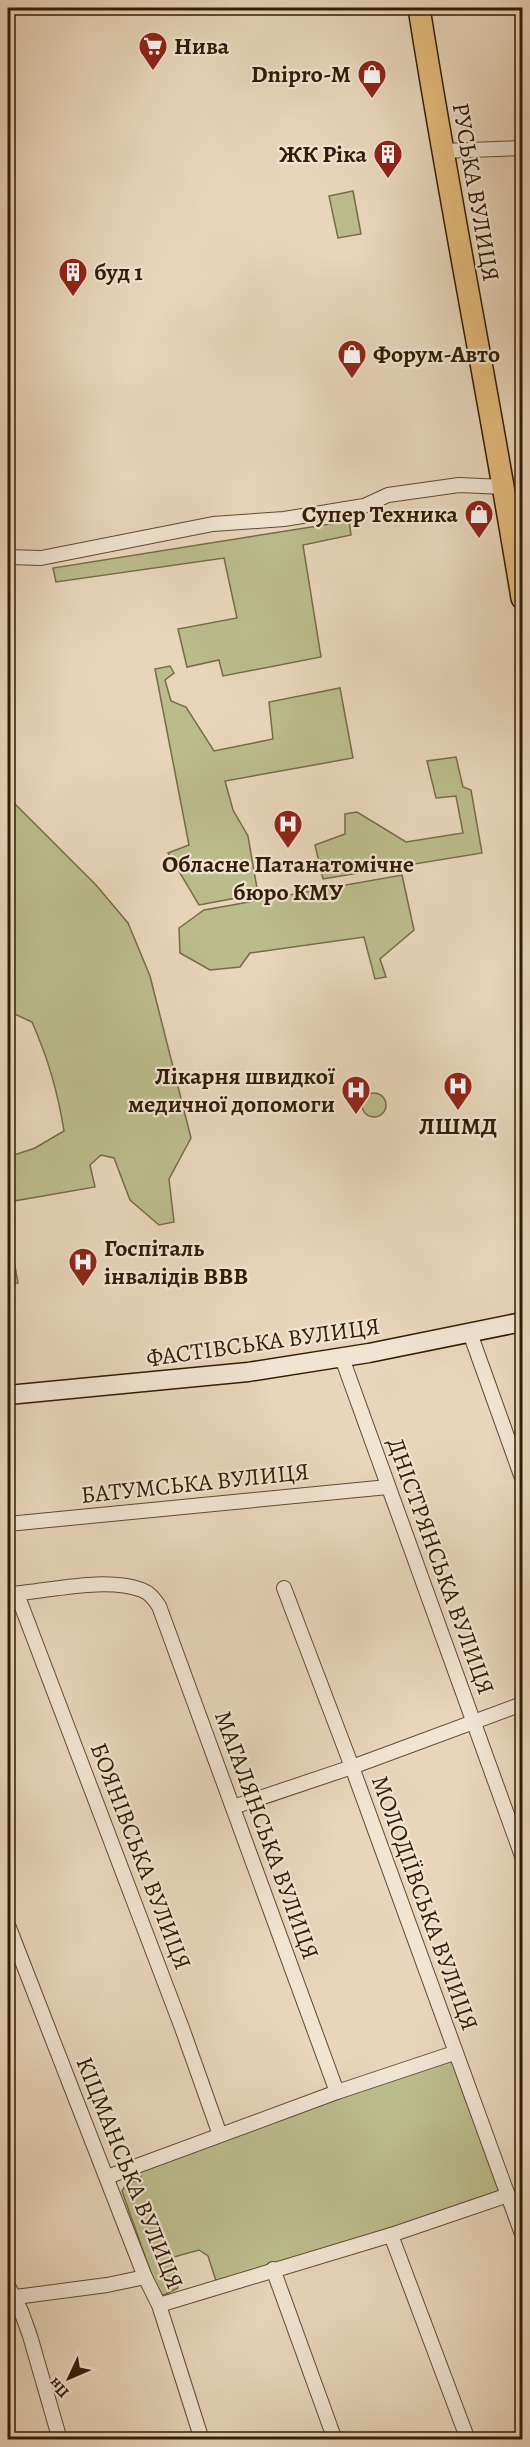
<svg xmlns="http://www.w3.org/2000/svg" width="530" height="2447" font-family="Alegreya,serif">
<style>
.green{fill:#bbbc8c;stroke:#766c47;stroke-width:1.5}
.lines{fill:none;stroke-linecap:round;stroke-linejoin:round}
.minor-casing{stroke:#604a30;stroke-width:16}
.secondary-casing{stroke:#321c02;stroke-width:21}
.primary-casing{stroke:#321c02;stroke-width:24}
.minor{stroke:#f0e4d2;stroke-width:14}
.secondary{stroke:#f0e4d2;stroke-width:18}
.primary{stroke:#e4bb7d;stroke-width:21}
.labels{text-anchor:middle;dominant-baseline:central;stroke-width:4.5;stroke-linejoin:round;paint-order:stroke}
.poi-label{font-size:24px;font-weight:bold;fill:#321c02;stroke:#f0e4d2;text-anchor:start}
.street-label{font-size:24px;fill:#321c02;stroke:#f0e4d2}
</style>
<rect width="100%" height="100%" fill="#e8d6ba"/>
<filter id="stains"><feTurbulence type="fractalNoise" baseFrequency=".00333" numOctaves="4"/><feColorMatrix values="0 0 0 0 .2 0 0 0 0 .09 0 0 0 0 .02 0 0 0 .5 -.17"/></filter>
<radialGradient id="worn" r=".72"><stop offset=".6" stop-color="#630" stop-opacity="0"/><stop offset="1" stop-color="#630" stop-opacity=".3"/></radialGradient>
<!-- green -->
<g class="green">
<path d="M 353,191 L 361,234 L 338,238 L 329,196 Z"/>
<path d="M 349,521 L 351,535 L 303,545 L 321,657 L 223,676 L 219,660 L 187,667 L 178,629 L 237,618 L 224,558 L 56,582 L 53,568 Z"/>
<path d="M 170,666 L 174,673 L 165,680 L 171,701 L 186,707 L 214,751 L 273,739 L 269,702 L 340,688 L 353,758 L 225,781 L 233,810 L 248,836 L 258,894 L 199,905 L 168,853 L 189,845 L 155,669 Z"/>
<path d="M 456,757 L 463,787 L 471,790 L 482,853 L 323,879 L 315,845 L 345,834 L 345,814 L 357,812 L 406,842 L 463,833 L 456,796 L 436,798 L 427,761 Z"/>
<path d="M 8,797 L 96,885 L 128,923 L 150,976 L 191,1138 L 169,1179 L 174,1222 L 159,1225 L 130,1200 L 114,1158 L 101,1155 L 90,1165 L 95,1187 L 8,1202 L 8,1175 L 13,1173 L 14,1155 L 35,1148 L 64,1131 C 58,1092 48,1058 32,1022 L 8,1011 L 8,977 L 14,958 L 13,934 L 8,919 Z"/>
<path d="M 402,875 L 414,930 L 380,959 L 386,977 L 375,979 L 364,937 L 250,953 L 240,967 L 210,970 L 180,953 L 179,928 L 204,910 Z"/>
<circle cx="374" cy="1105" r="12"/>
<path d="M 8,1227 L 18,1283 L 8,1285 Z"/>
<path d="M 455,2052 L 508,2195 L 218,2287 L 208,2256 L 199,2250 L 170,2258 L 178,2288 L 164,2295 L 158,2293 L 122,2191 L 125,2186 L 141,2177 L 137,2165 Z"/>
</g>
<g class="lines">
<!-- minor casing -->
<g class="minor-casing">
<g id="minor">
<path d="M 442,151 L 522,148"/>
<path d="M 8,557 L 41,558 L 213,524 L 284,519 L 364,506 L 388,495 L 459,485 L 505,487"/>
<path d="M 470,1333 L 522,1478"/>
<path d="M 342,1358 L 522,1856"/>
<path d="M 8,1524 L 388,1487"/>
<path d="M 284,1588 L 352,1767 L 522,2234"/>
<path d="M 8,1594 C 47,1592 104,1576 142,1590 C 150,1593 154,1599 159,1606 L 337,2092"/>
<path d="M 17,1594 L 182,2028 L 220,2135"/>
<path d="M 233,1807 L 352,1767 L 522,1704"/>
<path d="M 8,1925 L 145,2277 L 159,2305 L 202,2440"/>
<path d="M 107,2177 L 337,2092 L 454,2053"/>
<path d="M 391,2235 L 468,2440"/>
<path d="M 273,2269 L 335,2440"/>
<path d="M 8,2286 L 21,2311 L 30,2336 L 60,2440"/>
<path d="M 8,2298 L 107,2285 L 145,2277"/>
<path d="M 159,2305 L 391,2235 L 508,2195"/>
</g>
</g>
<!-- secondary casing -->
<g class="secondary-casing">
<path id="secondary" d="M 8,1395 L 248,1372 L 369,1353 L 522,1322"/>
</g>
<!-- primary casing -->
<g class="primary-casing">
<path id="primary" d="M 419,8 C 450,205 490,401 522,598"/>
</g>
<!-- minor -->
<use href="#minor" class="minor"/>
<!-- secondary -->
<use href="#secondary" class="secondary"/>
<!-- primary -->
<use href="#primary" class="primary"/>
</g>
<!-- icons -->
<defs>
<g id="supermarket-pin" transform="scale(1.5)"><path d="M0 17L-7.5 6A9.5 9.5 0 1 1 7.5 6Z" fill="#8f2418" stroke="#f0e4d2"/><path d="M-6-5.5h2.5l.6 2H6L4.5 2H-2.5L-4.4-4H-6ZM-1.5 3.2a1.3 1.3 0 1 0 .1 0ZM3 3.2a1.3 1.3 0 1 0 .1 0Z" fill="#fff"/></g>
<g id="shop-pin" transform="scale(1.5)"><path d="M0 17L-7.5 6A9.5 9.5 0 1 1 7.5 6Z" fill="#8f2418" stroke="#f0e4d2"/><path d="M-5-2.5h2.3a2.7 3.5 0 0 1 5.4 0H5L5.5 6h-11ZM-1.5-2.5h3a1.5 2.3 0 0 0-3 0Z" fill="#fff"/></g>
<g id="building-pin" transform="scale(1.5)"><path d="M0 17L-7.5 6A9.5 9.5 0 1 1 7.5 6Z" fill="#8f2418" stroke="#f0e4d2"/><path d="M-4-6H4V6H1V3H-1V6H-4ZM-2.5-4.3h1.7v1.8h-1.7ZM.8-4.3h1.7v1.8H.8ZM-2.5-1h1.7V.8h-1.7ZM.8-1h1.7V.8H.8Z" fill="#fff"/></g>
<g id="hospital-pin" transform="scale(1.5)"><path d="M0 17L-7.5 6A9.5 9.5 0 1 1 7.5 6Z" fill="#8f2418" stroke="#f0e4d2"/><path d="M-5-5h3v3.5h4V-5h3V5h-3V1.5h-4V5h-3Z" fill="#fff"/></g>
</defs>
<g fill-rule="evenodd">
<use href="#supermarket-pin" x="153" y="46"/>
<use href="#shop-pin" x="372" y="74"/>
<use href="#building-pin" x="388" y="154"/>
<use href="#building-pin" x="73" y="272"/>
<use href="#shop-pin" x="352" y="354"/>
<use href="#shop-pin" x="479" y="514"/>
<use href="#hospital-pin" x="288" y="824"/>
<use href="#hospital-pin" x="458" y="1086"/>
<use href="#hospital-pin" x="356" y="1090"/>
<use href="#hospital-pin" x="83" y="1262"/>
</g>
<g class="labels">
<!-- poi labels -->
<g class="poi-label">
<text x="174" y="46">Нива</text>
<text x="351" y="74" text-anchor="end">Dnipro-M</text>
<text x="367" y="154" text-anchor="end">ЖК Ріка</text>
<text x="94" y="272">буд 1</text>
<text x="373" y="354">Форум-Авто</text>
<text x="458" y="514" text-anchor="end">Супер Техника</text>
<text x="288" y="864" text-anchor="middle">Обласне Патанатомічне<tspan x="288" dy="28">бюро КМУ</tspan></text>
<text x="335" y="1076" text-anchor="end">Лікарня швидкої<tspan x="335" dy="28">медичної допомоги</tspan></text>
<text x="458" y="1126" text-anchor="middle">ЛШМД</text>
<text x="104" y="1248">Госпіталь<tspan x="104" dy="28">інвалідів ВВВ</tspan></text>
</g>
<!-- street labels -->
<g class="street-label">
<text transform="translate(476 192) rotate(80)">РУСЬКА ВУЛИЦЯ</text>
<text transform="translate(263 1342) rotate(-8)">ФАСТІВСЬКА ВУЛИЦЯ</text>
<text transform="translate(195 1483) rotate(-6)">БАТУМСЬКА ВУЛИЦЯ</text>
<text transform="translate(441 1566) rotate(70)">ДНІСТРЯНСЬКА ВУЛИЦЯ</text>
<text transform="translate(267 1835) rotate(70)">МАГАЛЯНСЬКА ВУЛИЦЯ</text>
<text transform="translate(141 1856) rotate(69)">БОЯНІВСЬКА ВУЛИЦЯ</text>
<text transform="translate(425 1903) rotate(70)">МОЛОДІЇВСЬКА ВУЛИЦЯ</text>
<text transform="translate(130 2173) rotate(68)">КІЦМАНСЬКА ВУЛИЦЯ</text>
</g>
</g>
<!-- margin -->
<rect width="530" height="2447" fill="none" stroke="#e8d6ba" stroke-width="30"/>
<rect x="9" y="9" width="512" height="2429" fill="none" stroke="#321c02" stroke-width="3"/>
<rect x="15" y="15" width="500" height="2417" fill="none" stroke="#321c02" stroke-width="1.5"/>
<!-- north arrow -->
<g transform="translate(69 2378) rotate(226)" stroke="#f0e4d2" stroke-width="4.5" paint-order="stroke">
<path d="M0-4.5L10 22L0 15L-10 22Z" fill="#321c02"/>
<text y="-9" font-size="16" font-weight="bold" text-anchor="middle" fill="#321c02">Пн</text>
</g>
<rect width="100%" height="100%" filter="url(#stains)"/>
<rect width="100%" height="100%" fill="url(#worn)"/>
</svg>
